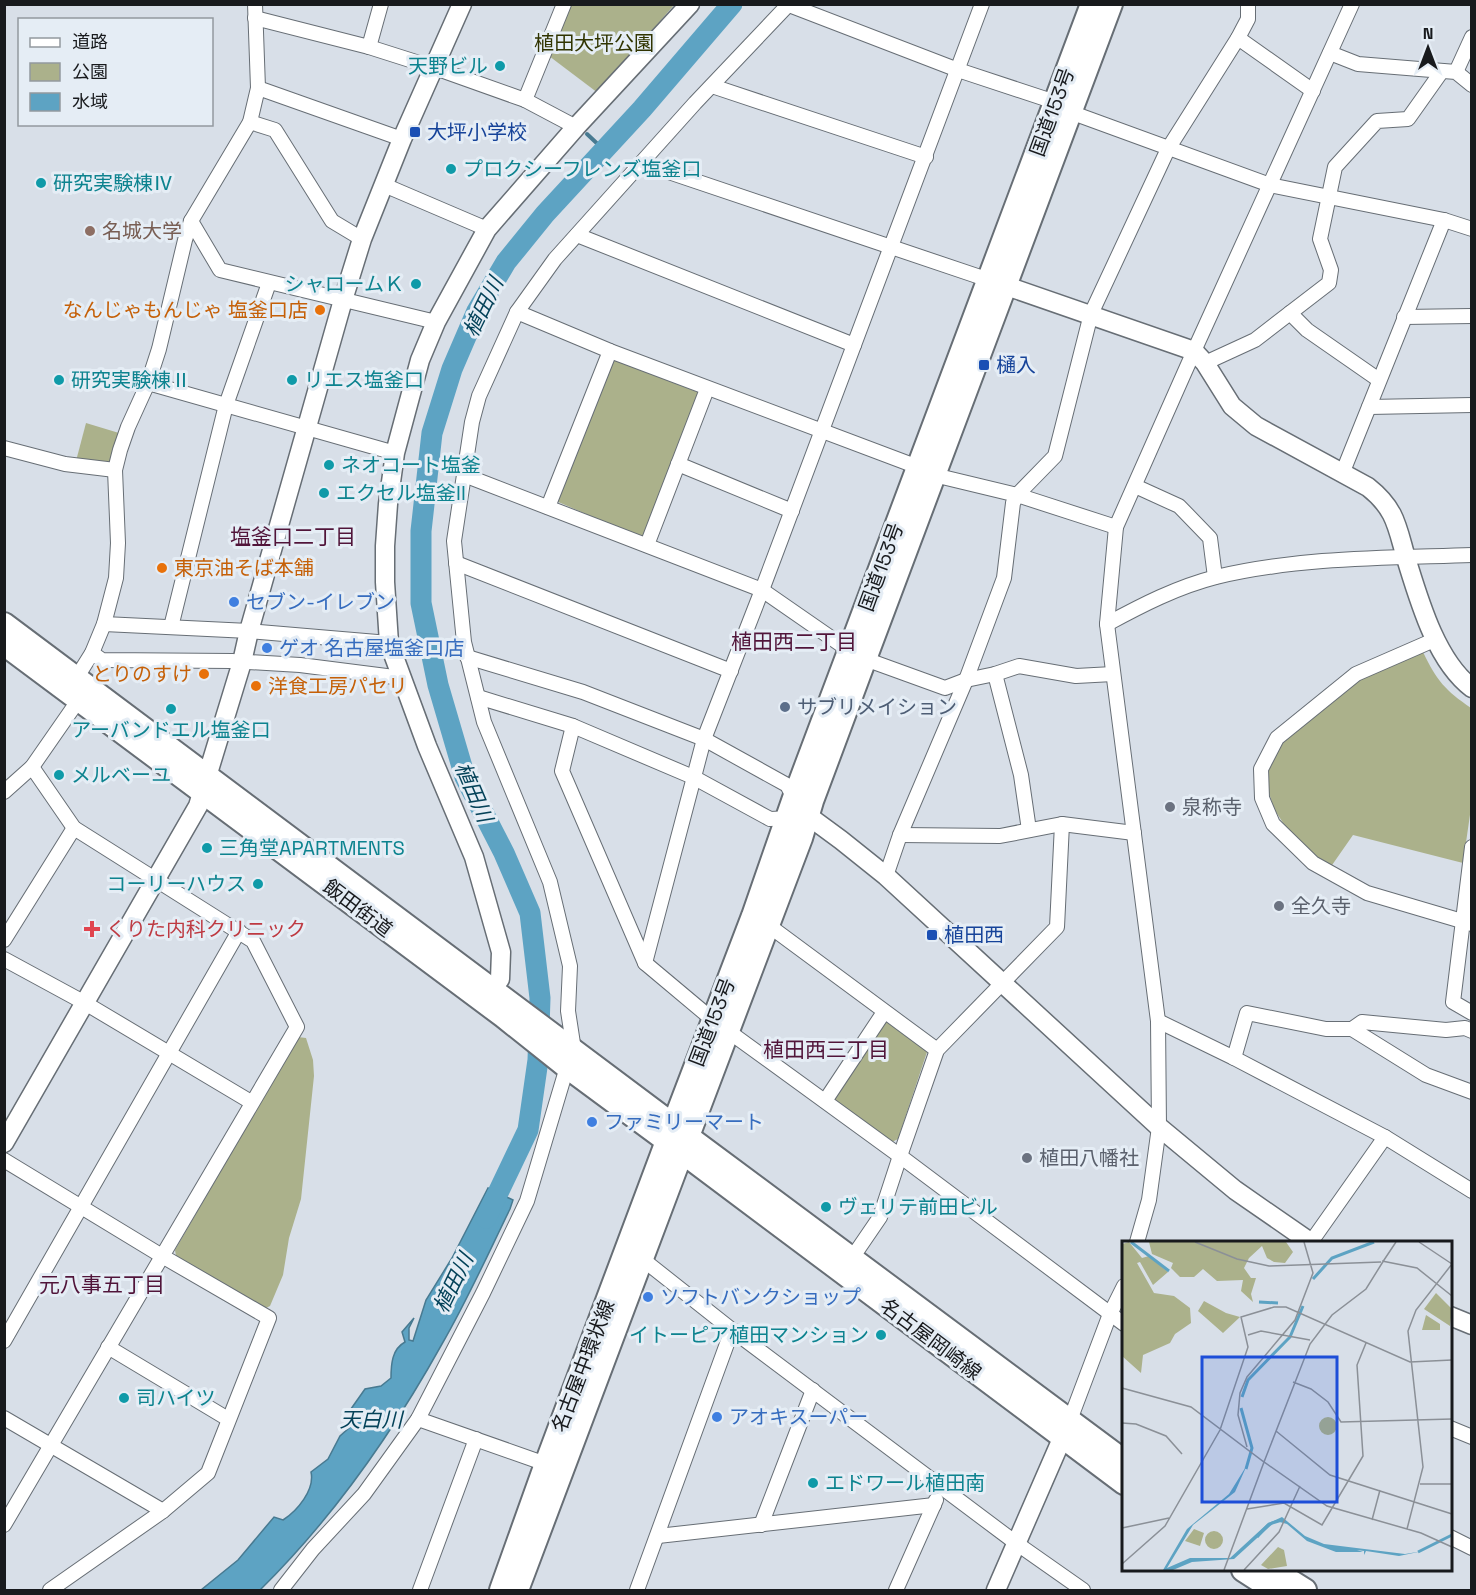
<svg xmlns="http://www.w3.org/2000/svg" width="1476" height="1595" font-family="'Space Grotesk','Noto Sans JP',sans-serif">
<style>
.green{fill:#abb18b}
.water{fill:#5da3c3;stroke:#487a91;stroke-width:1.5}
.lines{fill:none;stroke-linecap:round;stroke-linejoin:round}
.stream{stroke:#487a91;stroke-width:4}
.river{stroke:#5da3c3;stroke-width:21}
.minor-casing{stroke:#676e75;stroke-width:16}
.tertiary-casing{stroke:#676e75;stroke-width:21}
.primary-casing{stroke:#676e75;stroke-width:26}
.trunk-casing{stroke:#676e75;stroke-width:26}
.minor{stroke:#fff;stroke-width:14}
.tertiary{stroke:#fff;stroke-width:18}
.primary{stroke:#fff;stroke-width:22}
.trunk{stroke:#fff;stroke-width:22}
.culture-dot{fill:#0f9aa8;stroke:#e5edf5;stroke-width:2}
.transit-dot{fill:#1a4fb4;stroke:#e5edf5;stroke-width:2}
.education-dot{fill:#8d6e63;stroke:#e5edf5;stroke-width:2}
.food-dot{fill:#e8710a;stroke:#e5edf5;stroke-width:2}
.shop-dot{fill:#3f7fe0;stroke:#e5edf5;stroke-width:2}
.service-dot{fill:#5c6f8a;stroke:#e5edf5;stroke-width:2}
.worship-dot{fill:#6b7280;stroke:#e5edf5;stroke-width:2}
.health-dot{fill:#e0444e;stroke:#e5edf5;stroke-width:2}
.labels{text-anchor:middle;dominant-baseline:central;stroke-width:6;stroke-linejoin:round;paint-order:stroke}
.park-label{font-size:20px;fill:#303401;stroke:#e5edf5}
.culture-label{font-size:20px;fill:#0d838f;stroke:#e5edf5;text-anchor:start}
.street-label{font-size:20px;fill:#181a1d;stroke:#e5edf5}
.transit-label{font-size:20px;fill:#164399;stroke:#e5edf5;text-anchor:start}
.education-label{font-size:20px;fill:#785e54;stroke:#e5edf5;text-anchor:start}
.food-label{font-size:20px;fill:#c56008;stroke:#e5edf5;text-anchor:end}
.shop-label{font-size:20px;fill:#366cbe;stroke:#e5edf5;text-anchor:start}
.service-label{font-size:20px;fill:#4e5e75;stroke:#e5edf5;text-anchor:start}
.worship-label{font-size:20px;fill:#5b616d;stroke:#e5edf5;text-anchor:start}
.health-label{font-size:20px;fill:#be3a42;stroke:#e5edf5;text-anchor:start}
.water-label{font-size:21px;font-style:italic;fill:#044259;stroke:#e5edf5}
.neighbourhood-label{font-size:21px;fill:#51153a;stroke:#e5edf5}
.inset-river{fill:none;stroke:#5da3c3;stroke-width:3}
.inset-road{fill:none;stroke:#8b9097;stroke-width:1.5}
.view{fill:#1d4ed8;fill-opacity:0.15;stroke:#1d4ed8;stroke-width:3}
.inset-edge{fill:none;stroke:#181a1d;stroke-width:3}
</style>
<rect width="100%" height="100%" fill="#d8dfe8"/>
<!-- green -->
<g class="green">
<path d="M 571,5 L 674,5 L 598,93 L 549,56 Z"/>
<path d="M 612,359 L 700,393 L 646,540 L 556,501 Z"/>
<path d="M 86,423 L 119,433 L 111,464 L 76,461 Z"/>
<path d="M 1423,652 C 1437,681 1445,690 1471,708 L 1472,801 L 1463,863 L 1353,835 L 1330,868 L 1291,835 L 1274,809 L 1266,783 L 1271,755 L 1286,733 L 1359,679 Z"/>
<path d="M 886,1019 L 928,1049 L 898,1139 L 892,1142 L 832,1099 Z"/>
<path d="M 298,1037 L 306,1038 L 313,1060 L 314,1076 L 301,1199 L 289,1238 L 283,1275 L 270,1306 L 266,1308 L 176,1256 L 175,1250 Z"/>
</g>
<!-- water -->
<path class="water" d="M 488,1188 L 513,1200 L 510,1209 C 488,1254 467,1301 442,1344 C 392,1434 333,1518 260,1590 L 201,1590 L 238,1560 L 274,1517 L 283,1520 C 297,1511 315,1490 311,1472 L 328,1459 L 340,1436 L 349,1428 L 346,1416 L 365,1389 L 381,1386 L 391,1378 C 391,1364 392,1349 405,1342 L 402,1332 L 414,1318 L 409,1328 L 409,1340 L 413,1341 L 426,1300 L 452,1258 Z"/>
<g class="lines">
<!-- stream -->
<path class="stream" d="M 587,134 L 604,150"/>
<!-- river -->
<path class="river" d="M 486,1218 L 528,1130 L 538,1060 L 540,998 L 530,913 L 504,853 L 465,777 L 438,685 L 421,603 L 421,531 L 432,433 L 452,369 L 477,311 L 506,262 L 545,214 L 642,109 L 732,4"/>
<!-- minor casing -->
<g class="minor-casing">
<g id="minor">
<path d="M 789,5 L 958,70 L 1055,102"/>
<path d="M 255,18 L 369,47 L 435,68 L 525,100 L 576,127"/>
<path d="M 1238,38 L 1313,91"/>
<path d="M 369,47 L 381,4"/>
<path d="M 1330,53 L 1358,64 L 1456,72 L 1472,85"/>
<path d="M 1456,72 L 1472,37"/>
<path d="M 712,86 L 926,157"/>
<path d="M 258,88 L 402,139"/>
<path d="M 525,100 L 564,4"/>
<path d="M 1070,112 L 1270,185 L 1444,220 L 1472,229"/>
<path d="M 250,122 L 275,130 L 332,221 L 362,239"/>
<path d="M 642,163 L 989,280"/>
<path d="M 384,185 L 487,229"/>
<path d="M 191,221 L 220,270 L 436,322"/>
<path d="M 577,235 L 854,345"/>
<path d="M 517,312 L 610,351 L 918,467"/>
<path d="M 1290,313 L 1307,330 L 1379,380"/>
<path d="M 1404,317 L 1472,316"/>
<path d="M 1205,363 L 1255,340 L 1329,283 L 1331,270 L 1320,239 L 1335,167 L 1377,121 L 1408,119 L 1442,71"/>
<path d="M 148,383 L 395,453"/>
<path d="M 1369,407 L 1472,405"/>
<path d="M 4,448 L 65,464 L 115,470"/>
<path d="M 678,464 L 792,511"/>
<path d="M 1342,474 L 1444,220"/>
<path d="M 464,475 L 762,590 L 850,651"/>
<path d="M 934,475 L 1017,495 L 1116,527"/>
<path d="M 1135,486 L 1179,506 L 1210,538 L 1215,577"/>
<path d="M 548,507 L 610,351"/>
<path d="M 647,545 L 707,389"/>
<path d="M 456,563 L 731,671"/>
<path d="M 104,624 L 249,631 L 389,643"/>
<path d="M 1107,624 C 1142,605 1177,587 1216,577 C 1299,557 1387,558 1472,555"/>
<path d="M 171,627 L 226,405 L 269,283"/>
<path d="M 1434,640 L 1356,674 L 1277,738 L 1261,769 L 1262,798 L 1273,824 L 1313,863 L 1367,893 L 1472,924"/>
<path d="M 92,653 L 102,660 L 232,661 L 300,665 L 402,678"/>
<path d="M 467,657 L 583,692 L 704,739 L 787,785 L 795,800"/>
<path d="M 865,659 L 945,688 L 966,680 L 995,674 L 1019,666 L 1076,676 L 1113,674"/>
<path d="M 995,674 L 1021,775 L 1029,830"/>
<path d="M 478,697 L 573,726 L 693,777 L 770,819 L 792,818"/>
<path d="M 573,726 L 562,771 L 645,963 L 713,1020"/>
<path d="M 4,792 L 32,767 L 73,708 L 78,699 L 77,677 L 92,653 L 104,624 L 116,578 L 118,543 L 115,470 L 120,450 L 128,427 L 148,383 L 159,349 L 185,240 L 191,221 L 250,122 L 258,88 L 255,4"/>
<path d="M 900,835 L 1000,836 L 1062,824 L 1134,833"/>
<path d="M 1472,847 L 1453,1002 L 1472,1013"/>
<path d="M 886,876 L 900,835 L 966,680 L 1004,578 L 1013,503 L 1017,495 L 1055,456 L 1091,314 L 1168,149 L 1238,38 L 1248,19 L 1248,4"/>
<path d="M 768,925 L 937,1050"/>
<path d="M 4,940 L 74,828"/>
<path d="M 4,959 L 85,1003 L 251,1102"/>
<path d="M 645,963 L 704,739 L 762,590 L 982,4"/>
<path d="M 1158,1021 L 1234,1058 L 1385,1137 L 1472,1191"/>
<path d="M 728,1031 L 900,1156 L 1124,1324"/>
<path d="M 1472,1031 L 1465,1028 L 1446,1030 L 1362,1022 L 1352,1029 L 1426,1075 L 1472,1092"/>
<path d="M 574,1050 L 568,1011 L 570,966 L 550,882 L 484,722 L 464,642 L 454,541 L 472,422 L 479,396 L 517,312 L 555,259 L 695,103 L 789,4"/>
<path d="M 1234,1058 L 1247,1013 L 1326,1029 L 1352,1029"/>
<path d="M 825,1101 L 884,1012"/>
<path d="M 4,1160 L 162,1256 L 269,1318 L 208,1473 L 163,1511 L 50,1590"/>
<path d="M 1137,1242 L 1149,1200 L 1159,1127 L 1158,1021 L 1107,624 L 1116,527 L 1194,351 L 1352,4"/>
<path d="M 1311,1242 L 1385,1137"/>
<path d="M 641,1258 L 732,1330 L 1016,1543 L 1083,1590"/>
<path d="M 852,1258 L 880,1217 L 900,1156 L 937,1050 L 1057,927 L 1062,824"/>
<path d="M 4,1341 L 239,931"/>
<path d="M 108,1347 L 228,1419"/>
<path d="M 4,1418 L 163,1511"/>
<path d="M 418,1419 L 546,1464"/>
<path d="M 1070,1420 L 1110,1314 L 1124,1286"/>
<path d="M 1450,1428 L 1472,1437"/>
<path d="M 4,1525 L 297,1027 L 253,941 L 74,828 L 32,767"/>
<path d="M 761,1525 L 813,1390"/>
<path d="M 658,1536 L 934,1505"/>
<path d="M 1450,1537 L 1472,1548"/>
<path d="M 281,1590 L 313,1549 L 364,1494 L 418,1419 L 483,1293 L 527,1201 L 567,1067"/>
<path d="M 420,1590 L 476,1439"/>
<path d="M 637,1590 L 732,1330"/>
<path d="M 896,1590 L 936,1500"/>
</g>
</g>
<!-- tertiary casing -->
<g class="tertiary-casing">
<g id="tertiary">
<path d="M 992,281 L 1194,351 L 1205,363 L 1232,406 L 1256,426 L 1368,487 C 1396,509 1397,527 1406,558 C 1419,600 1436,661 1472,688"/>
<path d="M 807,815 L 841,840 L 886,876 L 1159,1127 L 1235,1190 L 1310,1242"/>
<path d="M 493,988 L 500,979 L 501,952 L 474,857 L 427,746 L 389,643 L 385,582 L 385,546 L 388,504 L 395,453 L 420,360 L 436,322 L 487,229 L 576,127 L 690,4"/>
<path d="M 4,1143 L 198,806 L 242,662 L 249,631 L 343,300 L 362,239 L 402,139 L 462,4"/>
<path d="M 1450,1316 L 1472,1325"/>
<path d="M 996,1590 L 1067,1427"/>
</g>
</g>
<!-- primary casing -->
<g class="primary-casing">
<g id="primary">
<path d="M 687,1136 L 1124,1461"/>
<path d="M 1243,1570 L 1274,1590"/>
<path d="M 1273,1570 L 1305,1590"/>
<path d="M 501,1590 L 546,1464 L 667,1141"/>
<path d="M 517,1590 L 682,1152 L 1124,1483"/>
</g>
</g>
<!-- trunk casing -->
<g class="trunk-casing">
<g id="trunk">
<path d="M 4,624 L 685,1134"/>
<path d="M 4,644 L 503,1016 L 567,1067 L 682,1152 L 801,838 L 812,801 L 865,659 L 1111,4"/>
<path d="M 667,1141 L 753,916 L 794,798 L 1092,4"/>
</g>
</g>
<!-- minor -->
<use href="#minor" class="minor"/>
<!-- tertiary -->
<use href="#tertiary" class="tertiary"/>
<!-- primary -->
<use href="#primary" class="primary"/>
<!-- trunk -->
<use href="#trunk" class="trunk"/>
</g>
<!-- markers -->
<g class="culture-dot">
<circle cx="500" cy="66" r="6"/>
<circle cx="451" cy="169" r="6"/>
<circle cx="41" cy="183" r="6"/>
<circle cx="416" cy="284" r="6"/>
<circle cx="59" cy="380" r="6"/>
<circle cx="292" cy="380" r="6"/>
<circle cx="329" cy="465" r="6"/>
<circle cx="324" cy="493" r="6"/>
<circle cx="171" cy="709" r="6"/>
<circle cx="59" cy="775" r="6"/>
<circle cx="207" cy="848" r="6"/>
<circle cx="258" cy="884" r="6"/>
<circle cx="826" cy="1207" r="6"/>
<circle cx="881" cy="1335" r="6"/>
<circle cx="124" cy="1398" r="6"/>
<circle cx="813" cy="1483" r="6"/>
</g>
<g class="transit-dot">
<rect x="409" y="126" width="12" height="12" rx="3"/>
<rect x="978" y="359" width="12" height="12" rx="3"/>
<rect x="926" y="929" width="12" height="12" rx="3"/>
</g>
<circle class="education-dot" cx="90" cy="231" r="6"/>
<g class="food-dot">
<circle cx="320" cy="310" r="6"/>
<circle cx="162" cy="568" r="6"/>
<circle cx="204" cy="674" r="6"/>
<circle cx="256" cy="686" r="6"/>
</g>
<g class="shop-dot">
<circle cx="234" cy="602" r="6"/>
<circle cx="267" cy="648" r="6"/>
<circle cx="592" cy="1122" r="6"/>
<circle cx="648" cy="1297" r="6"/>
<circle cx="717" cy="1417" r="6"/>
</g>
<circle class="service-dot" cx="785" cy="707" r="6"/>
<g class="worship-dot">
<circle cx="1170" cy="807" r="6"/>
<circle cx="1279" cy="906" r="6"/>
<circle cx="1027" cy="1158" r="6"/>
</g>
<path class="health-dot" d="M89 920h6v6h6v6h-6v6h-6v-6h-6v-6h6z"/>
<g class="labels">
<!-- park labels -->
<g class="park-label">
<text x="594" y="43">植田大坪公園</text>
</g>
<!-- culture labels -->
<g class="culture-label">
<text x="488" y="66" text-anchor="end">天野ビル</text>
<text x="463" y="169">プロクシーフレンズ塩釜口</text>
<text x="53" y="183">研究実験棟Ⅳ</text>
<text x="404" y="284" text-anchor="end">シャロームＫ</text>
<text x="71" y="380">研究実験棟Ⅱ</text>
<text x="304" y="380">リエス塩釜口</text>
<text x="341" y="465">ネオコート塩釜</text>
<text x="336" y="493">エクセル塩釜II</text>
<text x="171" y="730" text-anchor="middle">アーバンドエル塩釜口</text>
<text x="71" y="775">メルベーユ</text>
<text x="219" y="848">三角堂APARTMENTS</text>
<text x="246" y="884" text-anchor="end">コーリーハウス</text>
<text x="838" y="1207">ヴェリテ前田ビル</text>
<text x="869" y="1335" text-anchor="end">イトーピア植田マンション</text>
<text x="136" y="1398">司ハイツ</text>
<text x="825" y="1483">エドワール植田南</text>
</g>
<!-- street labels -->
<g class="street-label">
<text transform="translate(1052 112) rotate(-70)">国道153号</text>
<text transform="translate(881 567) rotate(-70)">国道153号</text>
<text transform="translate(358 908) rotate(37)">飯田街道</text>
<text transform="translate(712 1022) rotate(-69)">国道153号</text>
<text transform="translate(931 1339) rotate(37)">名古屋岡崎線</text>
<text transform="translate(583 1366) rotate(-69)">名古屋中環状線</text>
</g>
<!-- transit labels -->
<g class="transit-label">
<text x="427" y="132">大坪小学校</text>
<text x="996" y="365">樋入</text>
<text x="944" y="935">植田西</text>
</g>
<!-- education labels -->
<g class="education-label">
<text x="102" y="231">名城大学</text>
</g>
<!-- food labels -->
<g class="food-label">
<text x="308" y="310">なんじゃもんじゃ 塩釜口店</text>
<text x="174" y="568" text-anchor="start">東京油そば本舗</text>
<text x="192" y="674">とりのすけ</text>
<text x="268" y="686" text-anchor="start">洋食工房パセリ</text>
</g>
<!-- shop labels -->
<g class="shop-label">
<text x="246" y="602">セブン-イレブン</text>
<text x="279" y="648">ゲオ 名古屋塩釜口店</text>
<text x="604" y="1122">ファミリーマート</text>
<text x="660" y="1297">ソフトバンクショップ</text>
<text x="729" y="1417">アオキスーパー</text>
</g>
<!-- service labels -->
<g class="service-label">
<text x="797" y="707">サブリメイション</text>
</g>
<!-- worship labels -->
<g class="worship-label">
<text x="1182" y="807">泉称寺</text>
<text x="1291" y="906">全久寺</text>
<text x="1039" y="1158">植田八幡社</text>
</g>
<!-- health labels -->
<g class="health-label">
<text x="106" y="929">くりた内科クリニック</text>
</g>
<!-- water labels -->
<g class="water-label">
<text transform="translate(483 307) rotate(-64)">植田川</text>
<text transform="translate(474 792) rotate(67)">植田川</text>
<text transform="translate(453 1283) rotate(-64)">植田川</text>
<text x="371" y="1419">天白川</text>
</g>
<!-- neighbourhood labels -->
<g class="neighbourhood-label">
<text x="293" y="536">塩釜口二丁目</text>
<text x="794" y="641">植田西二丁目</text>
<text x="826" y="1049">植田西三丁目</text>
<text x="102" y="1284">元八事五丁目</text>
</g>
</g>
<!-- overview -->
<g transform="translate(1122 1241)">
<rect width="330" height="330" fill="#d8dfe8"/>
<path d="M 7,1 L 20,17 L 27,15 L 46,31 L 31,44 L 18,21 L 15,22 L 32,52 L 52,55 L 68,67 L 69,82 L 53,93 L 48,102 L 21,114 L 19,132 L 0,115 L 0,3 ZM 27,1 L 164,1 L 171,11 L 163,22 L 152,21 L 145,17 L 140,5 L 127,17 L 122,27 L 129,37 L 134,37 L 129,53 L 131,61 L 119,50 L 121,39 L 95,40 L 81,28 L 72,36 L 58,36 L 49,27 L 51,22 L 30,13 ZM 314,52 L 330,68 L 328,85 L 302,68 ZM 82,60 L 104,72 L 118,76 L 101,92 L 76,70 ZM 304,74 L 318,83 L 318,89 L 300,89 ZM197 185a9 9 0 1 1 18 0a9 9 0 1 1-18 0ZM 72,288 L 82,292 L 78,305 L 63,300 ZM83 299a9 9 0 1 1 18 0a9 9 0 1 1-18 0ZM 156,306 L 162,309 L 165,325 L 146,328 L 139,324 Z" fill="#abb18b"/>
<path d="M 125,224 L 113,251 L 71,284 L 45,327 L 68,317 L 108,317 L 145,283 L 160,276 L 183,295 L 202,303 L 283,313 L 301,310 L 277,315 L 244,310 L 242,314 L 242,310 L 235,309 L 241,311 L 214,311 L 185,300 L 165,283 L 154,280 L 112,318 L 70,321 L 51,329 L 41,329 L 65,288 L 107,253 Z" fill="#5da3c3"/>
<path class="inset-river" d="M 9,1 L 47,30M 191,38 L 210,17 L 252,1M 137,61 L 156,62M 120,156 L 126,139 L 168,96 L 181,65M 119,167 L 130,207 L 124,228M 135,296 L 147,283 L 160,279M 296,311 L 330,294"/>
<path class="inset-road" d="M 73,1 L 115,18 L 147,25 L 259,21M 297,1 L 330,23M 262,19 L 274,1M 260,20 L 295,27 L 330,55M 126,94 L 139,90 L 188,99M 171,141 L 189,148 L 206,161 L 219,181 L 330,178M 0,147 L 69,166 L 142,221 L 188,103 L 210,74 L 244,48 L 262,19M 0,182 L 14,183 L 44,195 L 60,213M 154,190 L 208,234 L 330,273M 125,206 L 116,174 L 118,152 L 125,136 L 173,79 L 191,32 L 182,1M 298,243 L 330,243M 125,268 L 162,262 L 200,284 L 241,215 L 235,124 L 244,102M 250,279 L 258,249M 0,287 L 47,277M 285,288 L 301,226 L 286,90 L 294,69 L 330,23M 0,323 L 43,285 L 98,189 L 126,106 L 119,76 L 152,66 L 164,66 L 288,121 L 330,119M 102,329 L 142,221 L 205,265 L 299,292 L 330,306M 122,329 L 157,291 L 178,245"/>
<path class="view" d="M 80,116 L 215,116 L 215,261 L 80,261 Z"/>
<rect width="330" height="330" class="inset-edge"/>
</g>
<!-- border -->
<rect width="1476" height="1595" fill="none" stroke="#181a1d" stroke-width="12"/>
<!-- legend -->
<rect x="18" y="18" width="195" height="108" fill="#e5edf5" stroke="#93999f" stroke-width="1.5"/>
<rect x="30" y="38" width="30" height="9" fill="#ffffff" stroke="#93999f" stroke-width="1.5"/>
<text x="72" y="48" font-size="18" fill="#181a1d">道路</text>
<rect x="30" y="63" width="30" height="18" fill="#abb18b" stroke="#93999f" stroke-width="1.5"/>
<text x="72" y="78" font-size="18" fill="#181a1d">公園</text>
<rect x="30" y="93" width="30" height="18" fill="#5da3c3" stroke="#93999f" stroke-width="1.5"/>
<text x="72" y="108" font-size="18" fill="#181a1d">水域</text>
<!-- north arrow -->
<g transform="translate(1428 48)" stroke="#e5edf5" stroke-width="4.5" paint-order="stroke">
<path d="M0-4.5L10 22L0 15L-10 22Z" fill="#181a1d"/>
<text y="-9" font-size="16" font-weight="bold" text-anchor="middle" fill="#181a1d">N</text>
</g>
</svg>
